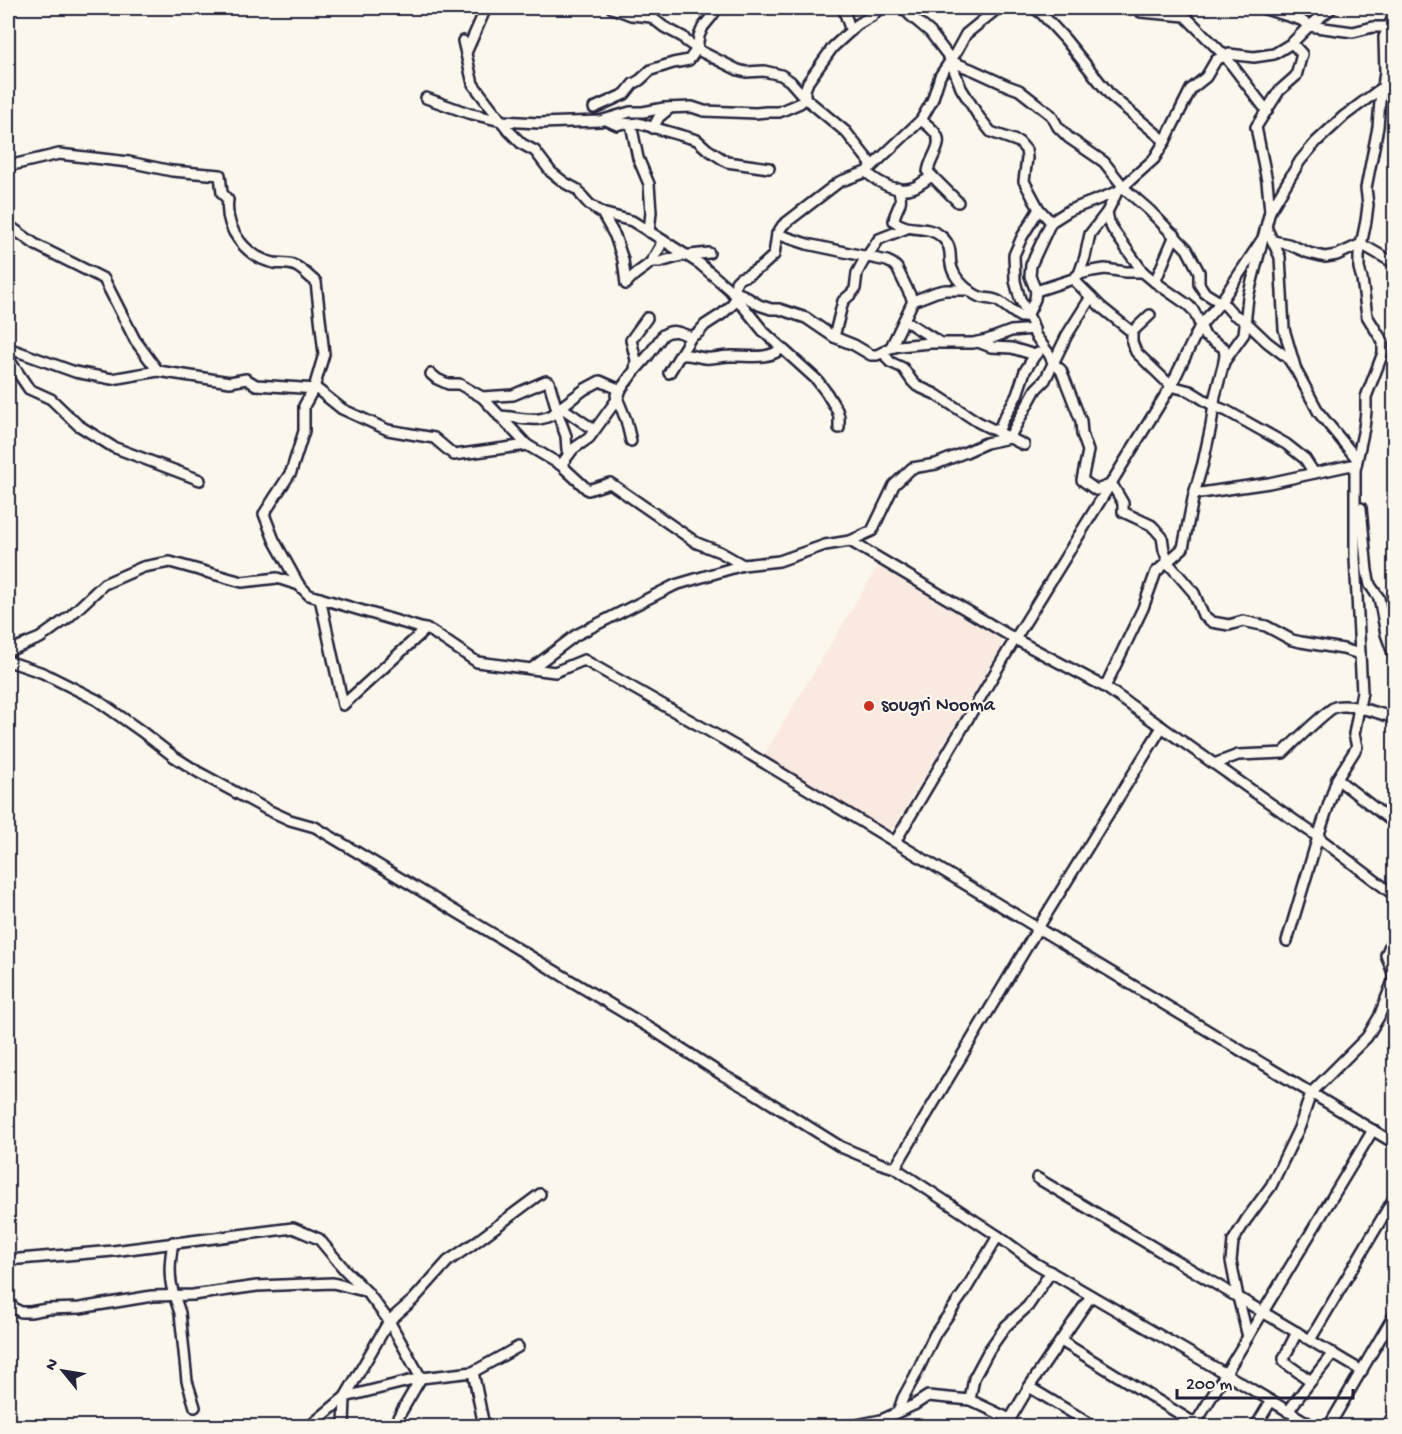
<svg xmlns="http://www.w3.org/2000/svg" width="1402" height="1434" font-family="'Gochi Hand',sans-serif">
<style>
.built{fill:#fae9df}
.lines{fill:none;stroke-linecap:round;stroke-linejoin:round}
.minor-casing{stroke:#22223b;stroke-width:14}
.minor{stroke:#fbf7ec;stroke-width:9}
.poi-dot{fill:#c8321e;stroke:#fbf7ec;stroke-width:2}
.labels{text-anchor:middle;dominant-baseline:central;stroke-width:4.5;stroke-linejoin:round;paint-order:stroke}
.poi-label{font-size:20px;fill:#22223b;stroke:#fbf7ec;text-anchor:start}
</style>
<rect width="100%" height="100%" fill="#fbf7ec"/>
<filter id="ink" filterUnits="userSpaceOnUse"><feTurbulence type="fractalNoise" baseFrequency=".0167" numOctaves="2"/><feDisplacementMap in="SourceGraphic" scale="12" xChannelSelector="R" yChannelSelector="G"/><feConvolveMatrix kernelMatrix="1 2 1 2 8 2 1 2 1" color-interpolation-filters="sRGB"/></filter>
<g filter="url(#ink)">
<!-- built -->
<path class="built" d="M 881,568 L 1001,640 L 1002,646 L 892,830 L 887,831 L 766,758 L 765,753 L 876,569 Z"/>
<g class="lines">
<!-- minor casing -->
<g class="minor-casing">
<g id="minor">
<path d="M 612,8 L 631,15 L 651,17 L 664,27 L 683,37 L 686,41 L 702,52 L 738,70 L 746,72 L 764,71 L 781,75 L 790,81 L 805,98 L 846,132 L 872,165"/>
<path d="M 843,8 L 851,31"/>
<path d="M 903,8 L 911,16 L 930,32 L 949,57 L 961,88 L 979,117 L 991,132 L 1019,142 L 1026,150 L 1027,158 L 1024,181 L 1039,209 L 1051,222"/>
<path d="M 1034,8 L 1042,14 L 1065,39 L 1111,96 L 1165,141"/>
<path d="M 1140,8 L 1141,12 L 1185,16 L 1225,56 L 1267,111"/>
<path d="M 1262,8 L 1301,20 L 1309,26 L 1353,32 L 1373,27 L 1388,27 L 1394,31"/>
<path d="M 463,41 L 473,84 L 509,131 L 522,144 L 535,151 L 551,172 L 565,183 L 578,190 L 581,195 L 589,204 L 602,213 L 615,236 L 623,260 L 626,284"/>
<path d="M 466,53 L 486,8"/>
<path d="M 950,61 L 973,70 L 1008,86 L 1019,90 L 1051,115 L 1058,127 L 1069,138 L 1104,162 L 1126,190 L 1149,210 L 1187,249 L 1199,272 L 1199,284 L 1205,293 L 1226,306 L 1233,314 L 1245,321 L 1267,342 L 1288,358 L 1296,370"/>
<path d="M 426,98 L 468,113 L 501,121 L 539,123 L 600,121 L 630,112 L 643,112 L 664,108 L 692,107 L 704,111 L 756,113 L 766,112 L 779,112 L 800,103 L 805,98 L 805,90 L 808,82 L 833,47 L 858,24 L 872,16 L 880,8"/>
<path d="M 594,108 L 625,94 L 633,84 L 640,80 L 651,70 L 673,63 L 689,60 L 697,49 L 699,36 L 703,27 L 712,16 L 717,8"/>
<path d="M 606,120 L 617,125 L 623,123 L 631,124 L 638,158 L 649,184 L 651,212 L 649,232"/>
<path d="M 921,120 C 926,124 932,128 936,134 C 944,145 929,159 928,172 L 958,202"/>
<path d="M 631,124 L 638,123 L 697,140 L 707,149 L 727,162 L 769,168"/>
<path d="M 653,128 L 659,117 L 670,108"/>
<path d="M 8,166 L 59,154 L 129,162 L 172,171 L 220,175 L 222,193 L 228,200 C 224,229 246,257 274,263 C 280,264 287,263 293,265 C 301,267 309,277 316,282 L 324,354 L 314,388 L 304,406 L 304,431 L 291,472 L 264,514 L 274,540 L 299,585"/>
<path d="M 866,172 C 879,183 898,194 915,187 C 921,184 927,179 932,176"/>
<path d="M 898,188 C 905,208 895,205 894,221 C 909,233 928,224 942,237 C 955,249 947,259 953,271 C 957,281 970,293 980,297 C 985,299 992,298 998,301 C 1005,305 1013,313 1021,317 L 1025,316 L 1030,310 L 1035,299 L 1036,291 L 1030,276 L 1031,265 L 1051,222 L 1070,210 L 1117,192 L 1154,159 L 1165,141 L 1191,89 L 1206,77 L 1216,60 L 1229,54 L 1254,57 L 1274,54 L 1292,43 L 1309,26 L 1332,8"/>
<path d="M 1039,209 L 1022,237 L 1014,255 L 1015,281 L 1020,299 L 1032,323 L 1035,335 L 1049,354 L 1054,364 L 1061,370 L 1081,421 L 1082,434 L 1088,451 L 1082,480 L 1096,490 L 1110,485 L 1113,486 L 1123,503 L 1123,512 L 1151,525 L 1155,529 L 1162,537 L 1164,550 L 1169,564 L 1194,593 L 1203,615 L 1212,622 L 1229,625 L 1243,621 L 1266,626 L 1292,640 L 1301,642 L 1343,649 L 1360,654"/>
<path d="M 1270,211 L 1267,181 L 1256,127 L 1279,91 L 1296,76 L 1302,54 L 1292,43"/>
<path d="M 1107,212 L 1109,222 L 1113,230 L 1143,272 L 1155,282 L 1175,235"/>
<path d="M 602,213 L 632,221 L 653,234 L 700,264 L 730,290 L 764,332 L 817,380 L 826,392 L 837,410 L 839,417 L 839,428"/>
<path d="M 8,225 L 36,245 L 104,279 L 135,340 L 158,371 L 112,379 L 75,372 L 8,348"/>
<path d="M 1266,227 L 1280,257 L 1284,329 L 1296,370 L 1319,413 L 1357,459"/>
<path d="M 777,234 L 807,244 L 887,261 L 893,264 L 897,268 L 913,301 L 891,347"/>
<path d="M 1273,241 L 1288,244 L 1309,253 L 1325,257 L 1337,255 L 1361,244 L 1394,263"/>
<path d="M 651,262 L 660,247 L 662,240"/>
<path d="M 1079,274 L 1085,257 L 1090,234 L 1107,212 L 1117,192"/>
<path d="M 1073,279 L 1101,307 L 1132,332 L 1132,342 L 1136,352 L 1171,386 L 1190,391 L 1214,406 L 1227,411 L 1286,444 L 1305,459 L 1314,473"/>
<path d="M 1155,282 L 1188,305 L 1194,311 L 1205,336 L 1224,348 L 1225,355 L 1224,362"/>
<path d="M 626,284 C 633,273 642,271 651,262 L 660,262 L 681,256 L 709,253"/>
<path d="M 1036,291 L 1073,279 L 1079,274 L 1092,271 L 1105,269 L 1126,272 L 1143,272"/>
<path d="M 736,297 L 738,293 L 743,295 L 759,305 L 771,309 L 779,309 L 806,318 L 834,337 L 854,345 L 871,355 L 877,355 L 883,352 L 890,362 L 903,368 L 912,381 L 917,386 L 935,394 L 978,422 L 1024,445"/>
<path d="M 913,301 L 936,292 L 945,290 L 969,290"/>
<path d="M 904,320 L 939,342"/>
<path d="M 1132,332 L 1150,315"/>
<path d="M 834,337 L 843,301 L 851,294 L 855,289 L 857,273 L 863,262 L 879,239 L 907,228"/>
<path d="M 978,342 L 991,347 L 1012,348 L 1035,355 L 1038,353"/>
<path d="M 887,349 L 899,346 L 930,343 L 973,343 L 987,340 L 1011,331 L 1034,329"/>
<path d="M 681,355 C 690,354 697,357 705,358 C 714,359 721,356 730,356 C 747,355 768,361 782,348"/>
<path d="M 8,358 L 29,389 L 51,399 L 78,425 L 113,447 L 200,480"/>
<path d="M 635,370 L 636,360 L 631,340 L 647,318"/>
<path d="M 158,371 L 230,382 L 246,379 L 256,385 L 317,389 L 342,409 L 388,430 L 434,438 L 454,455 L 527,445 L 561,465 L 588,490 L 610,483 L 697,543 L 720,552 L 743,565 L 779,561 L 825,545 L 850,541 L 872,531 L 894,485 L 912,468 L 936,464 L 966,452 L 986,443 L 1009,438 L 1036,389 L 1045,380 L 1067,335 L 1091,297"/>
<path d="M 669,373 L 691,337 L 699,332 L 705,325 L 722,314 L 732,305 L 736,297 L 735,291 L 736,282 L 740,278 L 748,275 L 762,266 L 774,255 L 777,234 L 783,225 L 839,182 L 866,172 L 921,120 L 932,101 L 940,76 L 955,54 L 966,34 L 998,8"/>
<path d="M 431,374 L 437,379 L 448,384 L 459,384 L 482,397 L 527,445"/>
<path d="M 616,395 L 626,420 L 631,441"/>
<path d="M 482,397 L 513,395 L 546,381 L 549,382 L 559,417 L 566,436 L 567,450 L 569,454"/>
<path d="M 561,407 L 585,389 L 600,381 L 616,388 L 621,389"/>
<path d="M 499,416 C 521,417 545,427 561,407 L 594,430"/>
<path d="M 998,432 L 1003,420 L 1017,395 L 1025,371 L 1035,355"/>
<path d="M 561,465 L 573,449 L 589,438 L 618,398 L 621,389 L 632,374 L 648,356 L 663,335 C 673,328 681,333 691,337"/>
<path d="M 1194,494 L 1269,483 L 1356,464"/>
<path d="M 1361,508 L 1367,571 L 1370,585 L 1379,598 L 1386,634 L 1394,656"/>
<path d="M 850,541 L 1015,639 L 1105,687 L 1318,837 L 1394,895"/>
<path d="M 320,598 L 343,705 L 426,629"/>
<path d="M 8,651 L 40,638 L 69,617 L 104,584 L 143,567 L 170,562 L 242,582 L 277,578 L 299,585 L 309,595 L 431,631 L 477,662 L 555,672 L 584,660 L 751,755 L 1394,1143"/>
<path d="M 8,661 L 43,673 L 97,700 L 141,731 L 173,756 L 198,772 L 268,810 L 290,820 L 315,827 L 653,1030 L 721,1074 L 753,1092 L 841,1147 L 879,1163 L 895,1168 L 998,1236 L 1035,1263 L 1226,1374 L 1313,1426"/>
<path d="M 531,669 L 576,635 L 675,585 L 743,565"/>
<path d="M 1105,687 L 1143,608 L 1156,572 L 1183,548 L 1194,494 L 1203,463 L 1211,426 L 1215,396 L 1224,362 L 1244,334 L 1248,297 L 1270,211 L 1300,161 L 1316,142 L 1344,116 L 1383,87"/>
<path d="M 1214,764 L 1238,755 L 1283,753 C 1291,745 1327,710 1335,707 C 1353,703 1378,713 1394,718"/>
<path d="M 1337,779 L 1394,823"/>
<path d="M 895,842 L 1015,639 L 1171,386 L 1200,326 L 1220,303 L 1263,238"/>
<path d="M 1287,941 L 1318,837 L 1337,779 L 1357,747 L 1354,734 L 1362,692 L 1355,558 L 1355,470 L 1364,428 L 1366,411 L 1366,397 L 1383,353 L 1383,342 L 1367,316 L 1362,279 L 1359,268 L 1359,255 L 1366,221 L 1368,205 L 1366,188 L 1378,127 L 1380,101 L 1383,87 L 1385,71 L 1384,37 L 1394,15"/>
<path d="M 895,1168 L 1038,928 L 1162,727"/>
<path d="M 1037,1178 L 1362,1371"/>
<path d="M 173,1242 C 170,1260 168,1277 174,1295 C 176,1301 178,1307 180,1313 L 187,1381 L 195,1407"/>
<path d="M 8,1260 L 113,1251 L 293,1228 L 319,1239 L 345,1270 L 367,1292 L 389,1321 L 421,1378 L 393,1426"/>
<path d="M 8,1301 L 15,1309 L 21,1312 L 30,1312 L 47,1309 L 80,1308 L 152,1296 L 193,1295 L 257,1286 L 333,1283 L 364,1291"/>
<path d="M 1297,1332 L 1284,1358 L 1284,1362 L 1311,1381"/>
<path d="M 1248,1337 L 1238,1297 L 1231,1261 L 1233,1241 L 1246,1220 L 1271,1186 L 1300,1126 L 1311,1093 L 1367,1037 L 1379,1017 L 1393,981 L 1393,973 L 1386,955 L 1394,936"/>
<path d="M 1310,1340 L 1394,1198"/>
<path d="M 1061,1341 L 1196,1424"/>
<path d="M 473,1372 L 484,1426"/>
<path d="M 1029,1387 L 1094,1426"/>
<path d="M 970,1400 L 974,1378 L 989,1350 L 1006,1326 L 1028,1306 L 1051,1272"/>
<path d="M 898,1412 L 903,1398 L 915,1376 L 935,1334 L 965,1291 L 998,1236"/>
<path d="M 1288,1412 C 1302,1391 1318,1373 1333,1353"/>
<path d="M 310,1426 L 345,1397 L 421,1378 L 473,1372 L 518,1347"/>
<path d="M 344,1426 L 345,1397 L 389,1321 L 413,1300 L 448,1261 L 473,1244 L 540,1194"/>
<path d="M 839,1426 L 856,1425 L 881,1420 L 914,1405 L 928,1396 L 970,1400 L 1010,1419"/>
<path d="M 1006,1426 L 1029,1387 L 1091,1296"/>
<path d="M 1194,1426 L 1373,1130"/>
<path d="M 1256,1426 L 1271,1401"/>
<path d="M 1329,1426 L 1394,1315"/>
<path d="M 1387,1426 L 1394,1414"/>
</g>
</g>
<!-- minor -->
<use href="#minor" class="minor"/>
</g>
</g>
<!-- markers -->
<circle class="poi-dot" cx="869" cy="706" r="6"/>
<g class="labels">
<!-- poi labels -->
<g class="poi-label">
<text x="881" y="706">sougri Nooma</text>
</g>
</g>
<!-- margin -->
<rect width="1402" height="1434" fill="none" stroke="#fbf7ec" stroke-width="30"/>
<rect x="15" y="15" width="1372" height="1404" fill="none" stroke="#22223b" stroke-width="2" filter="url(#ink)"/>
<!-- north arrow -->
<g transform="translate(63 1371) rotate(300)" stroke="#fbf7ec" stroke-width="4.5" paint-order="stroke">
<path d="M0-4.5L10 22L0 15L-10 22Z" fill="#22223b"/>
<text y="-9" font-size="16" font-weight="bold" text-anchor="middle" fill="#22223b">N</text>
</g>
<!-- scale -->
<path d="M1177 1389v9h176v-9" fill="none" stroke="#22223b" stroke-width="3"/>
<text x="1186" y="1389" font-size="18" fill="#22223b" stroke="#fbf7ec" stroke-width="4.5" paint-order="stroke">200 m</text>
</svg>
